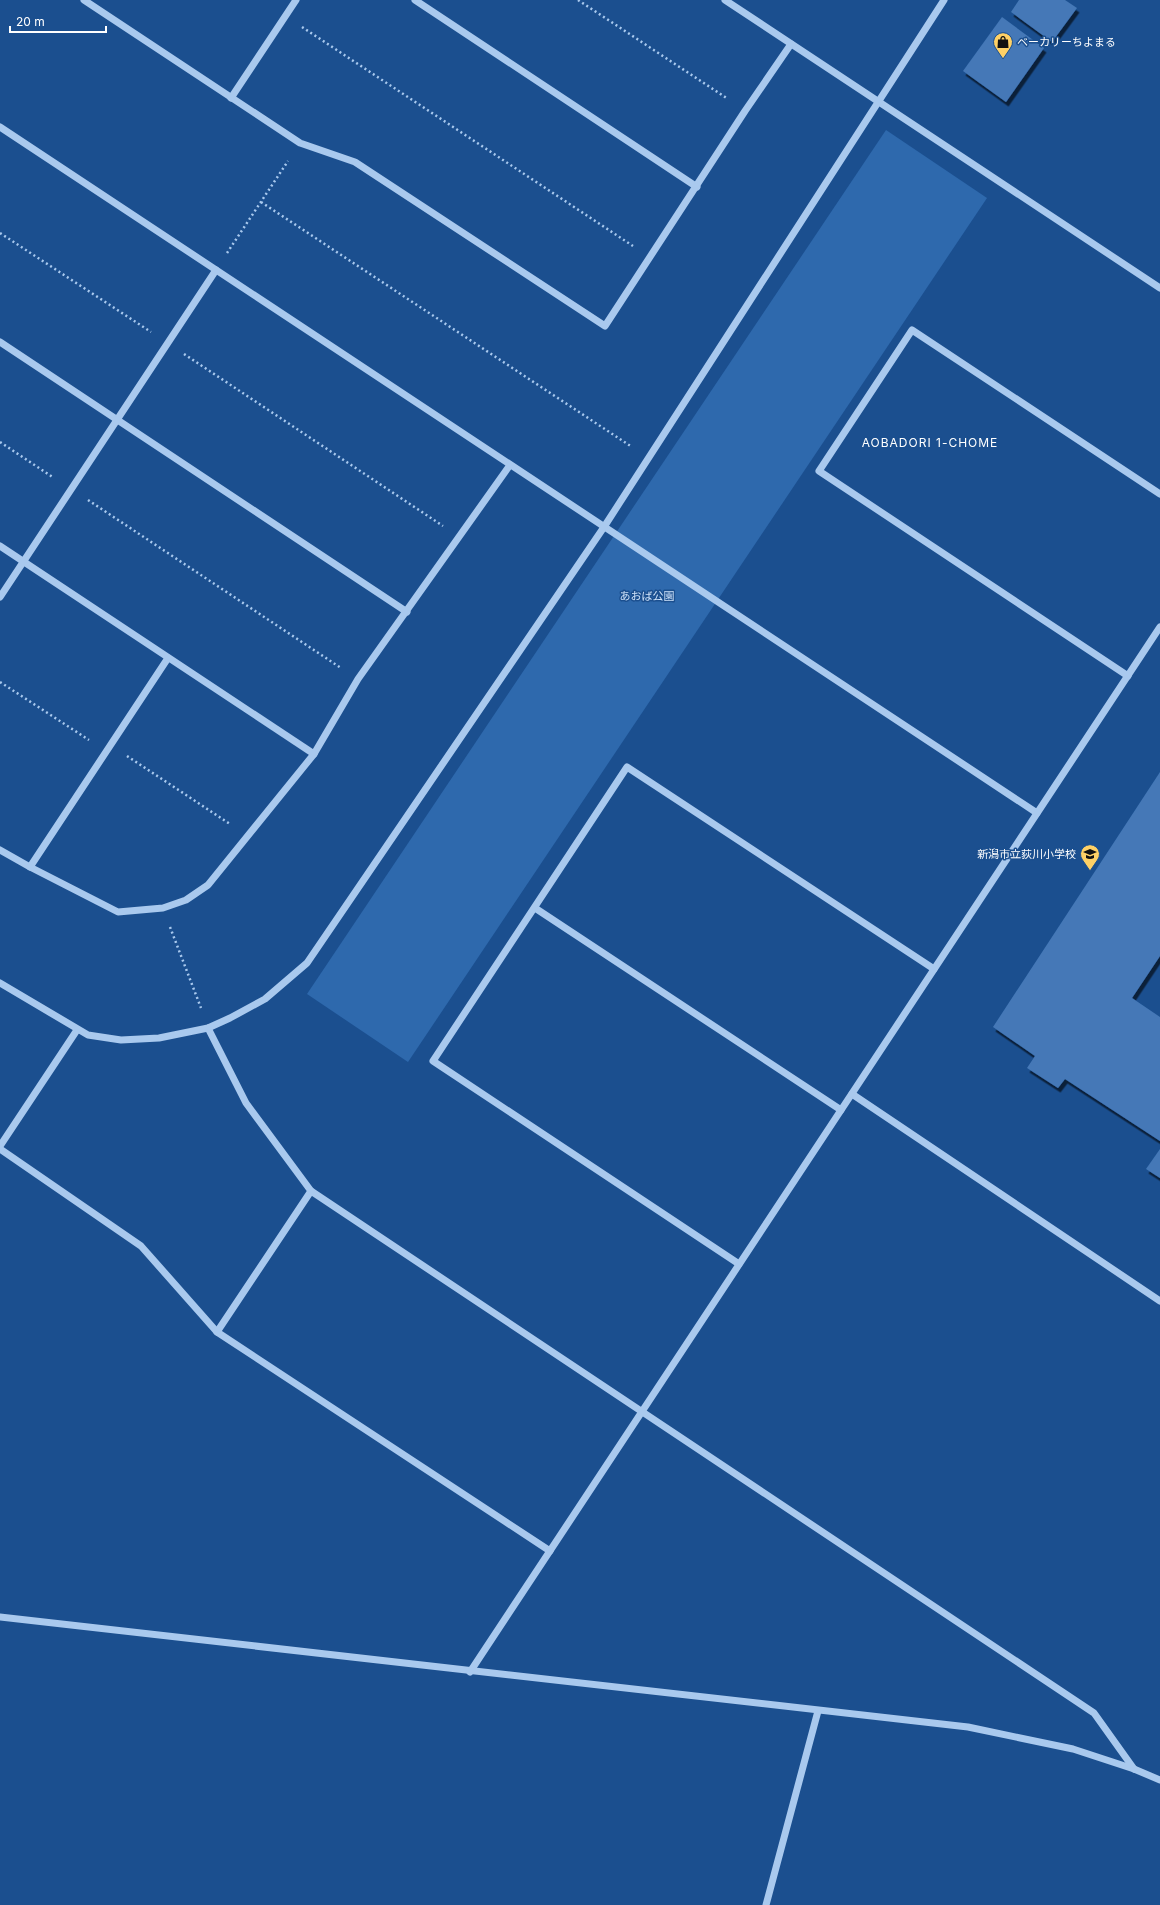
<svg xmlns="http://www.w3.org/2000/svg" width="1160" height="1905" font-family="Inter,'Noto Sans JP',sans-serif">
<style>
.green{fill:#2e69ad}
.building{fill:#4478b7;filter:url(#shadow)}
.lines{fill:none;stroke-linecap:round;stroke-linejoin:round}
.path{stroke:#a9c9ee;stroke-width:2.5;stroke-dasharray:2 3;stroke-linecap:butt}
.minor{stroke:#a9c9ee;stroke-width:7}
.labels{text-anchor:middle;dominant-baseline:central;stroke-width:3;stroke-linejoin:round;paint-order:stroke}
.poi-label{font-size:11px;fill:#fff;stroke:#1b4f8f;text-anchor:start}
.park-label{font-size:11px;fill:#cfe3fa;stroke:#1b4f8f}
.neighbourhood-label{font-size:12px;letter-spacing:1px;fill:#fff;stroke:#1b4f8f}
</style>
<defs>
<filter id="shadow"><feDropShadow dx="2.5" dy="4.5" stdDeviation="0" flood-color="#0009"/></filter>
</defs>
<rect width="100%" height="100%" fill="#1b4f8f"/>
<!-- green -->
<path class="green" d="M 886,130 L 987,198 L 408,1062 L 307,994 Z"/>
<!-- building -->
<g class="building">
<path d="M 1019,0 L 1065,0 L 1077,8 L 1052,42 L 1011,12 Z"/>
<path d="M 1002,17 L 1044,48 L 1006,102 L 963,71 Z"/>
<path d="M 1160,772 L 1160,956 L 1132,998 L 1160,1017 L 1160,1141 L 1065,1079 L 1058,1088 L 1027,1068 L 1035,1056 L 993,1027 Z"/>
<path d="M 1160,1149 L 1160,1178 L 1146,1169 Z"/>
</g>
<g class="lines">
<!-- path -->
<g class="path">
<path d="M 578,0 L 728,99"/>
<path d="M 302,27 L 633,246"/>
<path d="M 261,202 L 632,447"/>
<path d="M 0,233 L 151,332"/>
<path d="M 227,253 L 288,161"/>
<path d="M 184,354 L 443,526"/>
<path d="M 0,442 L 54,478"/>
<path d="M 88,500 L 341,668"/>
<path d="M 0,682 L 89,740"/>
<path d="M 127,756 L 230,824"/>
<path d="M 170,927 L 201,1008"/>
</g>
<!-- minor -->
<g class="minor">
<path d="M 84,0 L 300,143 L 355,162 L 605,326 L 745,111 L 791,44"/>
<path d="M 415,0 L 697,187"/>
<path d="M 725,0 L 1160,288"/>
<path d="M 231,98 L 296,0"/>
<path d="M 0,127 L 1037,813"/>
<path d="M 0,342 L 407,612"/>
<path d="M 0,546 L 314,754"/>
<path d="M 0,597 L 216,270"/>
<path d="M 1128,676 L 819,471 L 912,330 L 1160,494"/>
<path d="M 0,850 L 30,867 L 118,912 L 163,908 L 186,900 L 208,885 L 314,754 L 358,679 L 510,465"/>
<path d="M 30,867 L 168,658"/>
<path d="M 535,908 L 841,1110"/>
<path d="M 0,983 L 88,1035 L 121,1040 L 159,1038 L 208,1028 L 230,1018 L 265,999 L 307,963 L 604,527 L 944,0"/>
<path d="M 208,1028 L 246,1103 L 311,1191 L 1094,1713 L 1134,1769"/>
<path d="M 852,1094 L 1160,1301"/>
<path d="M 0,1146 L 77,1030"/>
<path d="M 0,1149 L 141,1246 L 217,1332"/>
<path d="M 311,1191 L 217,1332 L 550,1551"/>
<path d="M 739,1264 L 433,1061 L 627,767 L 934,969"/>
<path d="M 0,1617 L 968,1727 L 1073,1749 L 1134,1769 L 1160,1780"/>
<path d="M 470,1672 L 1160,627"/>
<path d="M 766,1905 L 818,1711"/>
</g>
</g>
<!-- icons -->
<defs>
<g id="shop-pin" transform="scale(1)"><path d="M0 17L-7.5 6A9.5 9.5 0 1 1 7.5 6Z" fill="#ffd166" stroke="#1b4f8f"/><path d="M-5-2.5h2.3a2.7 3.5 0 0 1 5.4 0H5L5.5 6h-11ZM-1.5-2.5h3a1.5 2.3 0 0 0-3 0Z" fill="#111"/></g>
<g id="school-pin" transform="scale(1)"><path d="M0 17L-7.5 6A9.5 9.5 0 1 1 7.5 6Z" fill="#ffd166" stroke="#1b4f8f"/><path d="M0-5L7-2L0 1L-7-2ZM-4 1L0 2.5L4 1V4Q0 6-4 4Z" fill="#111"/></g>
</defs>
<g fill-rule="evenodd">
<use href="#shop-pin" x="1003" y="42"/>
<use href="#school-pin" x="1090" y="854"/>
</g>
<g class="labels">
<!-- poi labels -->
<g class="poi-label">
<text x="1017" y="42">ベーカリーちよまる</text>
<text x="1076" y="854" text-anchor="end">新潟市立荻川小学校</text>
</g>
<!-- park labels -->
<g class="park-label">
<text x="647" y="596">あおば公園</text>
</g>
<!-- neighbourhood labels -->
<g class="neighbourhood-label">
<text x="930" y="442">AOBADORI 1-CHOME</text>
</g>
</g>
<!-- scale -->
<path d="M10 26v6h96v-6" fill="none" stroke="#ffffff" stroke-width="2"/>
<text x="16" y="26" font-size="12" fill="#ffffff" stroke="#1b4f8f" stroke-width="3" paint-order="stroke">20 m</text>
</svg>
